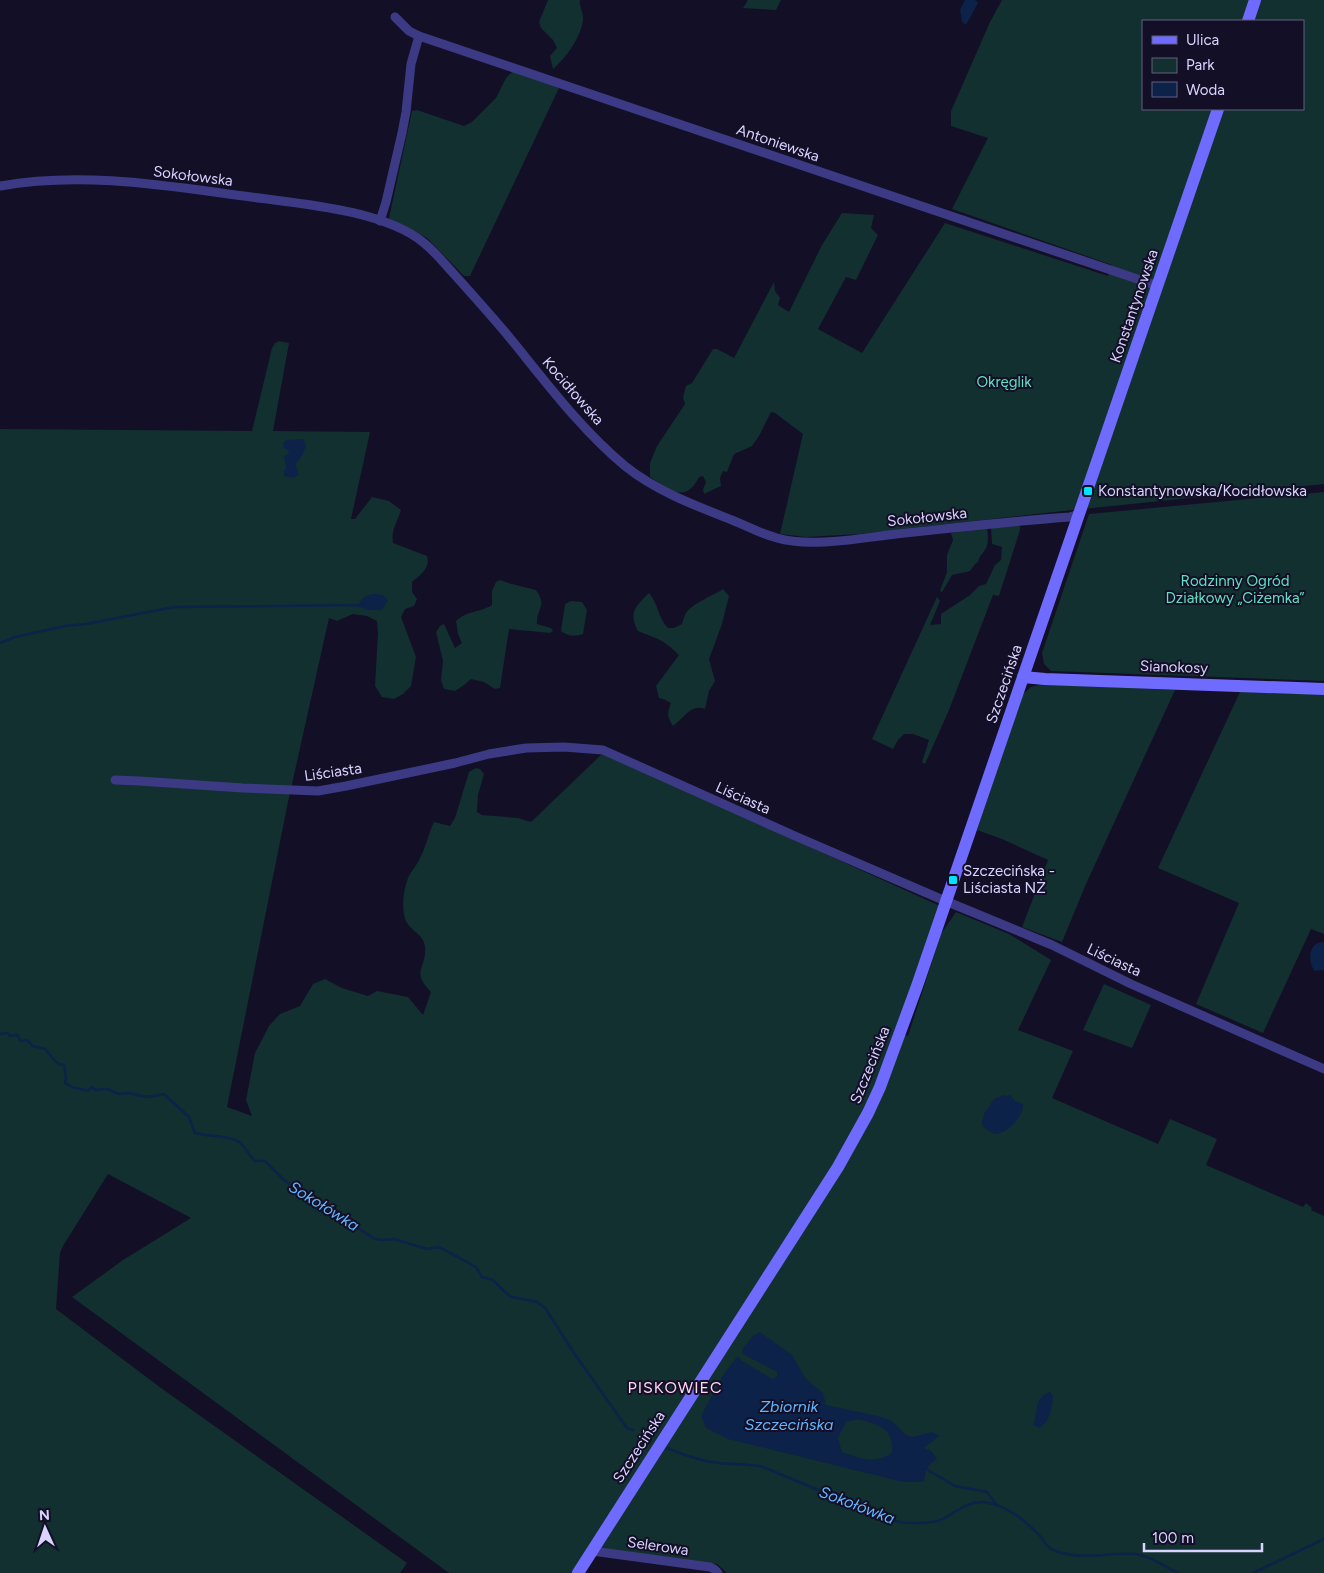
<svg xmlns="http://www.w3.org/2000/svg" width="1324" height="1573" font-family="Figtree,sans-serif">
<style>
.green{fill:#12302f;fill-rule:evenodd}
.water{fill:#0c2248;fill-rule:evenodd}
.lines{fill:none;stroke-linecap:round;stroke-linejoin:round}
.stream{stroke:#0c2248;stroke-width:2.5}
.street{stroke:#3d3a85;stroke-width:9}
.secondary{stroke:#6f6bff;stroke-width:12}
.poi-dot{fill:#00e5ff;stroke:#130f26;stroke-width:2}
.labels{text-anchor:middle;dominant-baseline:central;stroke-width:4;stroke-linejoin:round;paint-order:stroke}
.street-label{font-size:15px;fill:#d9d4ff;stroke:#130f26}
.park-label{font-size:15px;fill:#5fe0c0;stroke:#130f26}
.poi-label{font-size:15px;fill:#d9d4ff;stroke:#130f26;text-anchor:start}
.water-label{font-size:16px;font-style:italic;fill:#62b6ff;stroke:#130f26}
.neighbourhood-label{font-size:16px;letter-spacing:1px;fill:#ffd6f0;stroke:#130f26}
</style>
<rect width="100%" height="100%" fill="#130f26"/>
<!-- green -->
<g class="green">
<path d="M 548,0 L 580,0 C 579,7 584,13 583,20 C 581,37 566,58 553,69 L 550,56 L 557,48 L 553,40 L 541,28 L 539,22 Z"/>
<path d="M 748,0 L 781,0 L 776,10 L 743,8 Z"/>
<path d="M 1002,0 L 1324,0 L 1324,484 L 1054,512 L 859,534 L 806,537 L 780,534 L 803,434 L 775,413 L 771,412 L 759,436 L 752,446 L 734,454 L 727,472 L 723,471 L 720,478 L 721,486 L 704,494 L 703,490 L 706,482 L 703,476 L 699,477 C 685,505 669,489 650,477 L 650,463 L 657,446 L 685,404 L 683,397 L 686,386 L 692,383 L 713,349 L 717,349 L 734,358 L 774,282 L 775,291 L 780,298 L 778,305 L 789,312 L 822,245 L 842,213 L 874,215 L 871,228 L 878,235 L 856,280 L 846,277 L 818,329 L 862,353 L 945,223 L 1108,276 L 1112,265 L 952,209 L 988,138 L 951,126 L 951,111 L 990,22 ZM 1143,21 L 1303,21 L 1303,109 L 1143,109 Z"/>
<path d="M 513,71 L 537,79 L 559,88 L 470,276 L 464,276 L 427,238 L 407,227 L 394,223 L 389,218 L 412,111 L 417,110 L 464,126 L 472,122 L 496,98 L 506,78 Z"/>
<path d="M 279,341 L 289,343 L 273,431 L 370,432 L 351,519 L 355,519 L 372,497 L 389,501 L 401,510 C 397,523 391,529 393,543 L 427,556 C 431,568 420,575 412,582 L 412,592 L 417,599 L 414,606 L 405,609 L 401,617 L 416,657 L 411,686 L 403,694 L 394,699 L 382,697 L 375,686 L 378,633 L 377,621 L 367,616 L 353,614 L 337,621 L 329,618 L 288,802 L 227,1107 L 252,1116 L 246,1100 L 255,1053 L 269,1026 L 280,1014 L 300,1006 L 313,984 L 325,979 L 342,988 L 368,996 L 377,991 L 408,997 L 423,1015 L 431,992 C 410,971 427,968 425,947 C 424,935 413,932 407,923 C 401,913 403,892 407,881 C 409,873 417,866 420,858 C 426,847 428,834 434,822 L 450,826 L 455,818 L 469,772 L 476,768 L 480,769 L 484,774 L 478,795 L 477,812 L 482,815 L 518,818 L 531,822 L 603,753 L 940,906 L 897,1032 L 908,1036 L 941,934 L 956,912 L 1009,934 L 1051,960 L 1018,1030 L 1073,1051 L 1052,1098 L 1158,1144 L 1170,1119 L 1217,1139 L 1206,1165 L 1303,1207 L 1306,1203 L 1312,1208 L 1311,1210 L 1324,1216 L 1324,1573 L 727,1573 L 717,1564 L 590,1548 L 573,1573 L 449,1573 L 72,1297 L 123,1260 L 191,1218 L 108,1174 L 63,1246 L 60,1253 L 56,1309 L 161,1388 L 407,1563 L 400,1573 L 0,1573 L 0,429 L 252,431 L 272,348 L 275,343 Z"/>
<path d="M 1324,492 L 1324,681 L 1051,671 L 1044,664 L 1042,653 L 1089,514 Z"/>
<path d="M 1020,525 L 1020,530 L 999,596 L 993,595 L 949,710 L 925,764 L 922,762 L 929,740 L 913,734 L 904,734 L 898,740 L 893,749 L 872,739 L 937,597 L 940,601 L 930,625 L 941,624 L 941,614 L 970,595 L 979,586 L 986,584 L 995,565 L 1001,560 L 1002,547 L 992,544 L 991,527 Z"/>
<path d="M 987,528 C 988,535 989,542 986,548 C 983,554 979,556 978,562 L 975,564 L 970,571 L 952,575 L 942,592 L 940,591 L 947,572 L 947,555 L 953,540 L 951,533 Z"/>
<path d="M 500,580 L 508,583 L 536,590 C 548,607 536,608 537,624 L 551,628 L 553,631 L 550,633 L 509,629 L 500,688 L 495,689 L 484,682 L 471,679 L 464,685 L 455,691 L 444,689 L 441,680 L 443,661 L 436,632 L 440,626 L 444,624 L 455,648 L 462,643 L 458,634 L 456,621 C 468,610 479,613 492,605 L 492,591 L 496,582 Z"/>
<path d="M 723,589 L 729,596 L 722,624 L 709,659 L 715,681 L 709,691 L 705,709 C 691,703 683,719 673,726 C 667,717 667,713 671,703 L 663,699 L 659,698 L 656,686 L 679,655 C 663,639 658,639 638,631 C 628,612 636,606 649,593 C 658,603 658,618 668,628 L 674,628 L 682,624 C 683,621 684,616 686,613 C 691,604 714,595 723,589 Z"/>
<path d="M 571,601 L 582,602 L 587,610 L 583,634 C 575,637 567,636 561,631 L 565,604 Z"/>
<path d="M 1042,684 L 1175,690 L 1086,884 L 1062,942 L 1022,927 L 1048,860 L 1002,839 L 977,830 L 1023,694 L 1031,687 Z"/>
<path d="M 1240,692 L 1324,694 L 1324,934 L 1311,929 L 1263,1033 L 1196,1004 L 1239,903 L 1158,868 Z"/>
<path d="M 1104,984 L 1151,1005 L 1132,1048 L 1083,1030 Z"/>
</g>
<!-- water -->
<g class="water">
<path d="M 965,0 L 975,0 L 978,3 L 966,25 L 962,22 L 960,10 Z"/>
<path d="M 302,439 L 304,440 L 306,447 L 300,459 L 295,464 L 299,474 L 294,478 L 284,476 L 284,471 L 286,468 L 284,457 L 289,453 L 288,450 L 284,448 L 283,443 C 287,438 295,440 302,439 Z"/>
<path d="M 374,594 L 383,595 L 388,600 L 382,610 L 368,610 L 359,607 C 360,598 366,595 374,594 Z"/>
<path d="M 1324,942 L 1324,970 L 1315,971 C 1309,965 1308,949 1316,944 C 1317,943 1322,942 1324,942 Z"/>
<path d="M 1004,1095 L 1006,1096 L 1010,1095 L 1012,1097 L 1015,1101 L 1023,1104 C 1024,1117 1006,1135 994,1134 L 983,1127 L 982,1122 L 984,1114 L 994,1099 Z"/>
<path d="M 760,1332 L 792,1355 L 806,1379 L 823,1393 L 826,1405 L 882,1417 L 892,1421 L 906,1435 L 912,1437 L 932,1432 L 939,1436 L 924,1448 L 930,1450 L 937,1458 L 926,1469 L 924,1482 L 903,1482 L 728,1439 L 706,1428 L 701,1416 L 723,1375 L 738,1356 L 742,1361 L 769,1377 L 773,1379 L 777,1376 L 777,1372 L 743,1354 L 742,1350 L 753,1336 ZM 858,1419 C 879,1425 894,1427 892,1453 C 873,1464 862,1459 842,1452 L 838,1438 L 846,1422 Z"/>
<path d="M 1050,1392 L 1053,1396 C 1052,1409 1050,1420 1040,1428 L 1033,1425 C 1039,1411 1033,1399 1050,1392 Z"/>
</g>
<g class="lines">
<!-- stream -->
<g class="stream">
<path d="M 0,643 L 15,637 L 65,626 L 86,624 L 174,607 L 362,605"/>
<path d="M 0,1034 L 7,1033 L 10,1036 L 17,1035 L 21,1041 L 27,1040 L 33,1046 L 45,1049 L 56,1062 L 59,1064 L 64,1065 L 66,1078 L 65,1083 L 72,1087 L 88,1091 L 92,1087 L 95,1090 L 107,1089 L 119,1094 L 128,1093 L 147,1097 L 164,1094 L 189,1117 L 195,1133 C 205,1136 232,1136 239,1142 C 245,1146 249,1156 255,1161 L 265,1161 L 284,1180 L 297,1189 L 305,1191 L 339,1216 L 375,1239 L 383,1240 L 394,1239 L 427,1249 L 438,1247 L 441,1248 L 476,1267 L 482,1277 L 493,1280 L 507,1294 L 512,1297 L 537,1302 L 545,1308 L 574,1353 L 627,1428 L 633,1430"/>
<path d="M 667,1448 C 682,1454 697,1460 712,1462 C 729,1465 746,1463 763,1467 L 878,1515 C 886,1517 893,1521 900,1522 C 907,1524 931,1523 938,1521 C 954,1515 965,1501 983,1502 C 1005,1504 1026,1521 1041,1537 C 1045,1542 1046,1547 1053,1550 C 1080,1561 1108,1552 1136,1554 C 1150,1556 1166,1567 1178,1573"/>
<path d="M 926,1469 L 955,1486 L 987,1492 L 996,1504"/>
<path d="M 1253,1573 L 1324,1539"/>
</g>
<!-- street -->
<g class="street">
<path d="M 395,17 L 409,31 L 419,36 L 1158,286"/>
<path d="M 0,186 C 83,171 168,186 251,197 C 302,204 384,210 424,243 C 435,252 444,263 453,273 C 471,293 488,312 505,332 C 543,378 579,428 625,466 C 656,491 696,506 732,520 C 747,526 761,534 777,538 C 810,548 861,538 896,534 C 954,528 1012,521 1070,517 L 1079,514"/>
<path d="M 380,221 L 386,202 L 402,133 L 406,112 L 411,64 L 419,36"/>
<path d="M 115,780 L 139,781 L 243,788 L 318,791 L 346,786 L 455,763 L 489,754 L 526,748 L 564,747 L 603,750 L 795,836 L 943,900 L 1052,945 L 1131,984 L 1324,1069"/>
<path d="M 592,1551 L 710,1567 L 714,1569 L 718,1573"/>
</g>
<!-- secondary -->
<g class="secondary">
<path d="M 1248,21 L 1255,0"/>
<path d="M 1023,677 L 1045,679 L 1324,689"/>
<path d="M 578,1573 L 838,1167 L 868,1113 L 880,1087 L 917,986 L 1218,109"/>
</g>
</g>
<!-- markers -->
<g class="poi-dot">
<rect x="1083" y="486" width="10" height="10" rx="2.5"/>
<rect x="948" y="875" width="10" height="10" rx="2.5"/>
</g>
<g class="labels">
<!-- street labels -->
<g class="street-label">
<text transform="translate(778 143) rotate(19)">Antoniewska</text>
<text transform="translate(193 176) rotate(7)">Sokołowska</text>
<text transform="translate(1134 306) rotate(-71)">Konstantynowska</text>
<text transform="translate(573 391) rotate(49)">Kocidłowska</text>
<text transform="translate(927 517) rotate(-6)">Sokołowska</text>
<text transform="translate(1174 667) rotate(2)">Sianokosy</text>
<text transform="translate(1004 684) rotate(-71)">Szczecińska</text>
<text transform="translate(333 772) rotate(-8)">Liściasta</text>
<text transform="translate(743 798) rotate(24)">Liściasta</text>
<text transform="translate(1114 960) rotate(25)">Liściasta</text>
<text transform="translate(870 1065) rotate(-68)">Szczecińska</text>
<text transform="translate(639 1447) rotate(-57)">Szczecińska</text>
<text transform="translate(658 1546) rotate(8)">Selerowa</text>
</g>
<!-- park labels -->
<g class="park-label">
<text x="1004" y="382">Okręglik</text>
<text x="1235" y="581">Rodzinny Ogród<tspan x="1235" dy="17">Działkowy „Ciżemka”</tspan></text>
</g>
<!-- poi labels -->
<g class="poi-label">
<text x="1098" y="491">Konstantynowska/Kocidłowska</text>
<text x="963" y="871">Szczecińska -<tspan x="963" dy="17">Liściasta NŻ</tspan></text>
</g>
<!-- water labels -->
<g class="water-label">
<text transform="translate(324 1206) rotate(32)">Sokołówka</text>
<text x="789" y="1406">Zbiornik<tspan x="789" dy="18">Szczecińska</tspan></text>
<text transform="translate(857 1505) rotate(21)">Sokołówka</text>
</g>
<!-- neighbourhood labels -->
<g class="neighbourhood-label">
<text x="675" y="1387">PISKOWIEC</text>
</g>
</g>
<!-- legend -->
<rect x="1142" y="20" width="162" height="90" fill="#130f26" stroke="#625e7d"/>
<rect x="1152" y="36" width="25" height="8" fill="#6f6bff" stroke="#625e7d"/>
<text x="1186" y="45" font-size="15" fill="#d9d4ff">Ulica</text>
<rect x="1152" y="58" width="25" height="15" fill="#12302f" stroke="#625e7d"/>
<text x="1186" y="70" font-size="15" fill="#d9d4ff">Park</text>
<rect x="1152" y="82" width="25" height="15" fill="#0c2248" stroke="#625e7d"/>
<text x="1186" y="95" font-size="15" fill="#d9d4ff">Woda</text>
<!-- north arrow -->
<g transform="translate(45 1528) rotate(357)" stroke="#130f26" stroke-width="4" paint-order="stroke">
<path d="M0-4L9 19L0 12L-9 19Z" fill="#d9d4ff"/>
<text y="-8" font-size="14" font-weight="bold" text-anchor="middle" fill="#d9d4ff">N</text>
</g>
<!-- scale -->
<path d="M1144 1543v8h118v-8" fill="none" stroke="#d9d4ff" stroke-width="2.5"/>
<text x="1152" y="1543" font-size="15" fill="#d9d4ff" stroke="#130f26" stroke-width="4" paint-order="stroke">100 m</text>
</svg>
